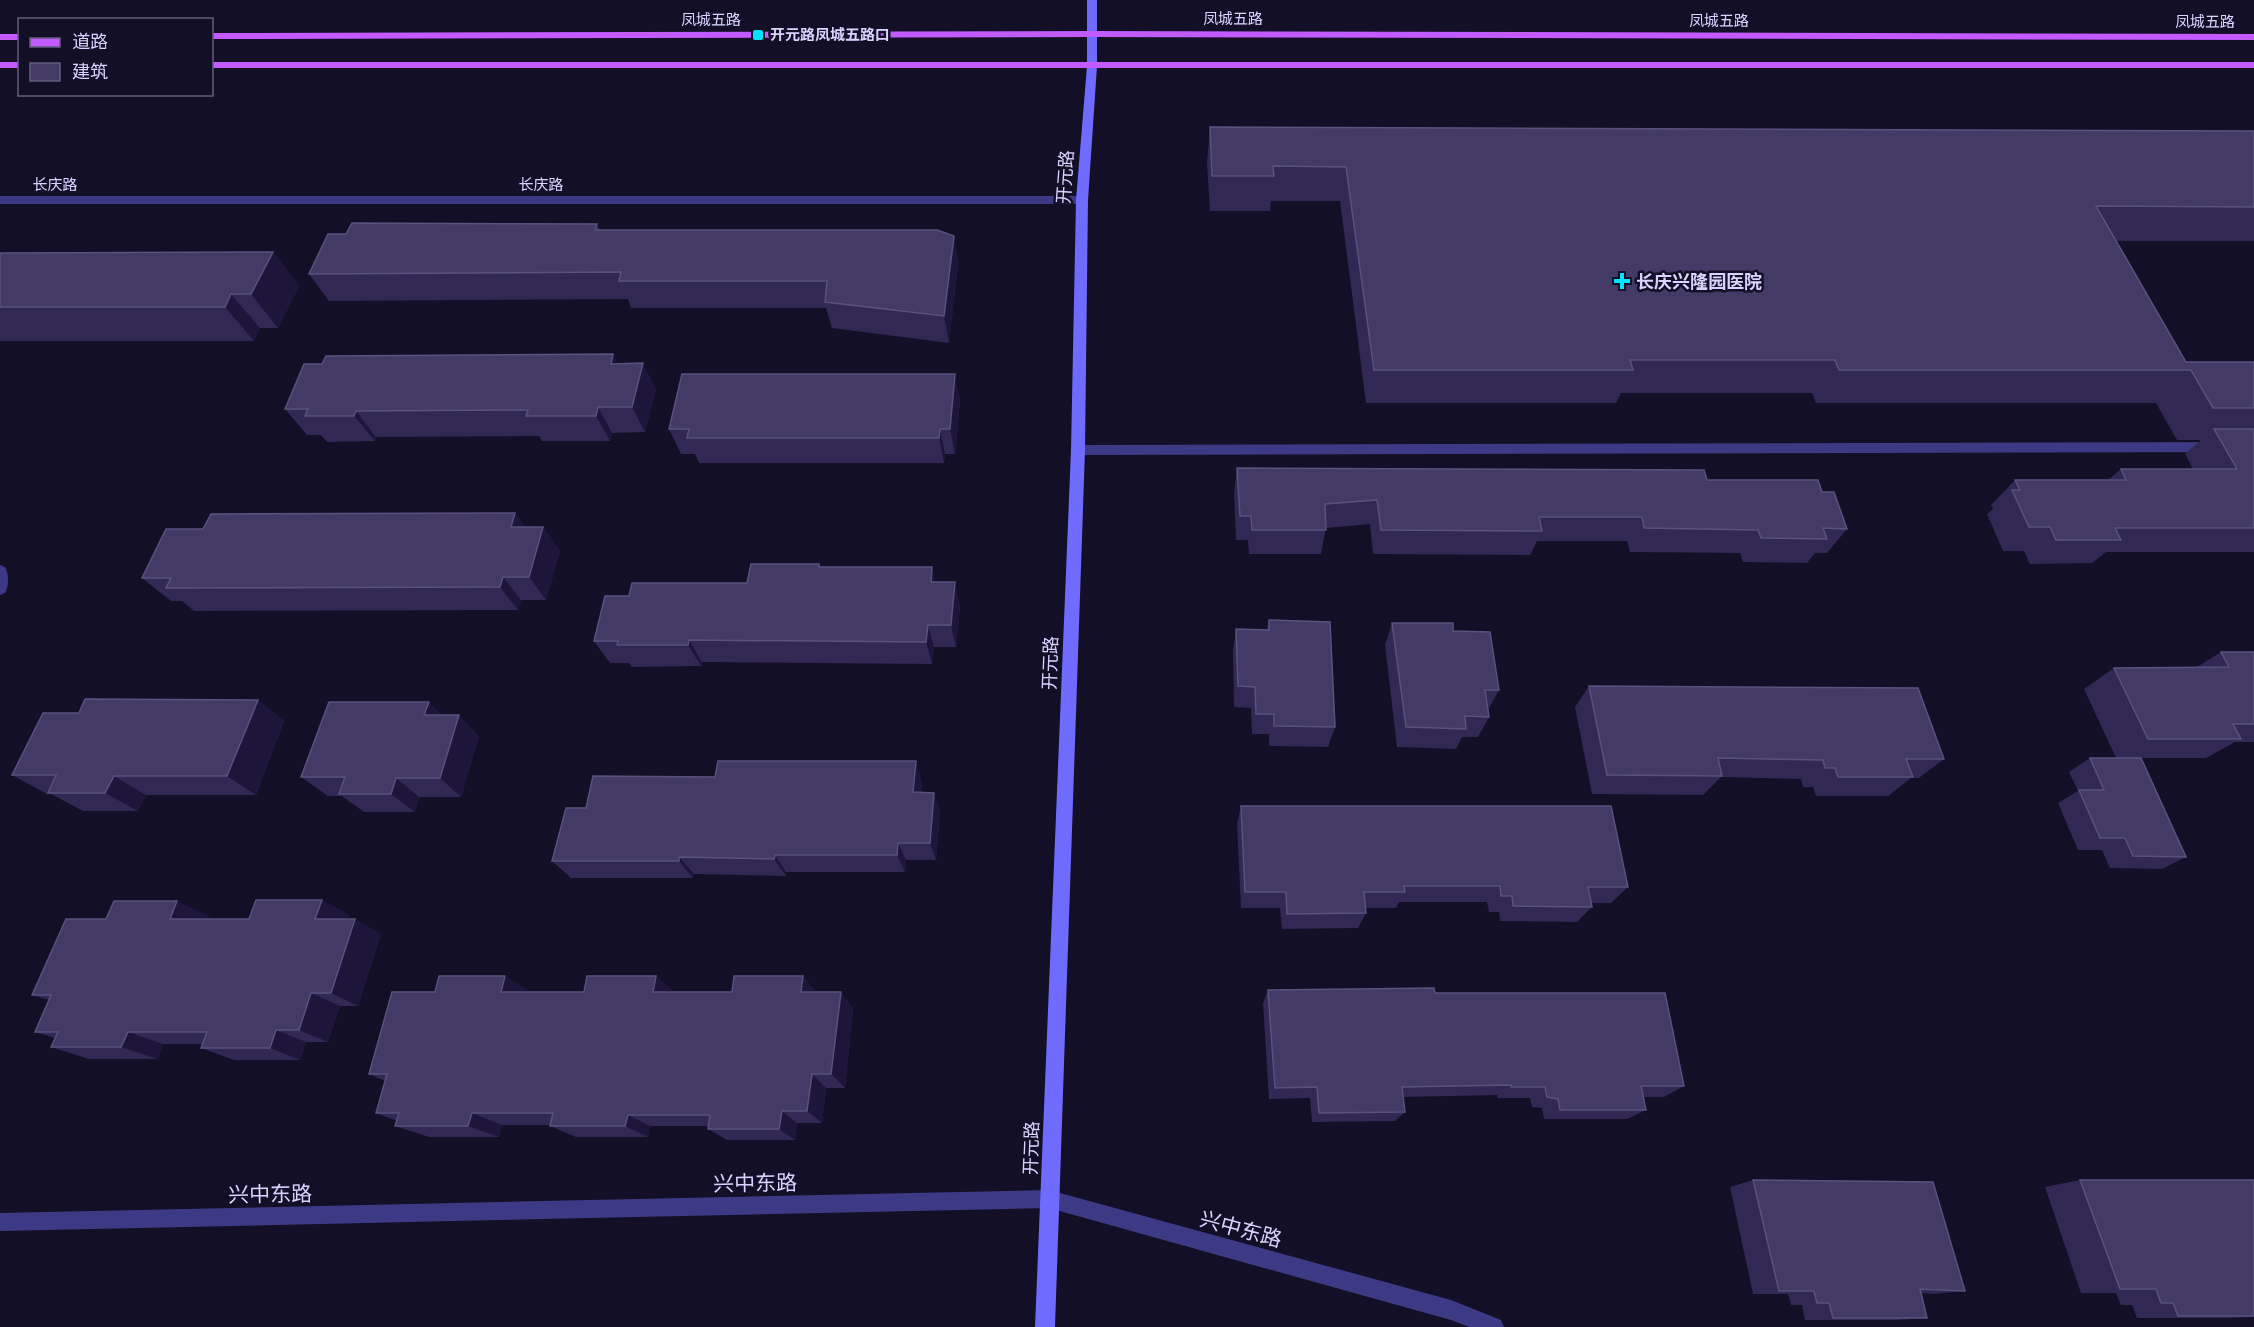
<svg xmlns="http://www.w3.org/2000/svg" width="2254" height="1327" font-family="Raleway,'Noto Sans SC',sans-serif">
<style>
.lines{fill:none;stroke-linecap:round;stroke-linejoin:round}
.street{fill:#3d3a85;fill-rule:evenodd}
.secondary{fill:#6f6bff;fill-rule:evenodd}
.primary{fill:#c25bff;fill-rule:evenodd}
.wall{fill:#312854}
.shaded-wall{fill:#1d163a}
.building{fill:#433a66;stroke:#5a527e;stroke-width:1.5}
.poi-dot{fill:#00e5ff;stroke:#130f26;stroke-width:2}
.labels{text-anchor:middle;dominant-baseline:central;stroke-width:5;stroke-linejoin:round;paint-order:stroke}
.far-street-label{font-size:15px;fill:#d9d4ff;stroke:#130f26}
.far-poi-label{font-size:15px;font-weight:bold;fill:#d9d4ff;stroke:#130f26;text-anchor:start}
.street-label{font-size:18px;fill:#d9d4ff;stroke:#130f26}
.poi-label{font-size:18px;font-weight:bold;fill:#d9d4ff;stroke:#130f26;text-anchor:start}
.near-street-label{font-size:21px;fill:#d9d4ff;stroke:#130f26}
</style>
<rect width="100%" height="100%" fill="#130f26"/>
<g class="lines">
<!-- street -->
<g class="street">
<path d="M 0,196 L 1082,196 L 1088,200 L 1082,204 L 0,204 Z"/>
<path d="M 2254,442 L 2254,452 L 1078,455 L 1071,450 L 1078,445 Z"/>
<path d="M 0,565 L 5,567 C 9,574 9,586 5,593 L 0,595 Z"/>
<path d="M 1049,1190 L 1451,1300 L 1501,1320 L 1504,1327 L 1469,1327 L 1451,1320 L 1049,1208 L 0,1231 L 0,1213 Z"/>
</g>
<!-- secondary -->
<path class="secondary" d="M 1087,0 L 1097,0 L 1097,66 L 1088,200 L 1085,450 L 1055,1327 L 1035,1327 L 1071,450 L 1076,200 L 1087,66 Z"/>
<!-- primary -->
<g class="primary">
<path d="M 1092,31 L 2254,34 L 2254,40 L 1092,37 L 212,39 L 212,33 Z"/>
<rect x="0" y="34" width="20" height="6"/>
<rect x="0" y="62" width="20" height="6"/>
<rect x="212" y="62" width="2042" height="6"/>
</g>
</g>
<!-- wall -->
<g class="wall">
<path d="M 1210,127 L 2254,131 L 2254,241 L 2116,241 L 2186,362 L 2254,362 L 2254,552 L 2106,552 L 2092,563 L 2030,564 L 2024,551 L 2003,551 L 1987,514 L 1993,509 L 1991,505 L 2015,480 L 2108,480 L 2121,469 L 2193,469 L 2185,454 L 2201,440 L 2177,440 L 2156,403 L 1816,403 L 1812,393 L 1621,393 L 1616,403 L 1366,403 L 1340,201 L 1271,201 L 1270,211 L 1210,211 L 1207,162 Z"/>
<path d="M 597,224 L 600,230 L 954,236 L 958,264 L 949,343 L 832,328 L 826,308 L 631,308 L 628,299 L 329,301 L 309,274 L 346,234 Z"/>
<path d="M 273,252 L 299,286 L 278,328 L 260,328 L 254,341 L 0,341 L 0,253 Z"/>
<path d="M 618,364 L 656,389 L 645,432 L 612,433 L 610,441 L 542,441 L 539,436 L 376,437 L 375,441 L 327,442 L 321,435 L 307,435 L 285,409 Z"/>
<path d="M 960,400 L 955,454 L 945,454 L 944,463 L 699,463 L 695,454 L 681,454 L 669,429 Z"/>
<path d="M 1237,468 L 1707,480 L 1822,492 L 1847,529 L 1827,553 L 1815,553 L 1807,563 L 1743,562 L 1740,553 L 1630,552 L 1627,541 L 1537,541 L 1530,555 L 1373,554 L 1370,524 L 1326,528 L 1321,554 L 1249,554 L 1248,540 L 1236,540 L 1234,493 Z"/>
<path d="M 515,513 L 525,527 L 543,527 L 560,551 L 546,600 L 521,600 L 518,610 L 194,611 L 182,601 L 171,601 L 142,578 L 203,529 Z"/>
<path d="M 819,564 L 821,567 L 936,582 L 960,605 L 956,647 L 934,647 L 932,664 L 702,662 L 701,666 L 632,667 L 629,663 L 610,663 L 594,641 L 629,596 L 747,583 Z"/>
<path d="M 1269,620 L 1335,727 L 1328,747 L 1269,746 L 1269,734 L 1252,734 L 1251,708 L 1234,707 L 1233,651 L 1236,629 L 1267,630 Z"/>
<path d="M 1392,623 L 1453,631 L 1499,690 L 1488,710 L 1489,717 L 1478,737 L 1462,737 L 1456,749 L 1397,747 L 1385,645 Z"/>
<path d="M 2221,652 L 2254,652 L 2254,742 L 2235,742 L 2206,758 L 2141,758 L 2186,857 L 2162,869 L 2110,868 L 2102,850 L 2078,850 L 2058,803 L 2078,791 L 2069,772 L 2090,758 L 2116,758 L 2084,689 L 2114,668 L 2197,667 Z"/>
<path d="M 1589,686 L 1944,759 L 1919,778 L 1911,778 L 1888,796 L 1816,796 L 1813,787 L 1803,787 L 1801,779 L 1721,777 L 1703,795 L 1592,794 L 1575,707 Z"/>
<path d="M 258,700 L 284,721 L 256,795 L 146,795 L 138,811 L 83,811 L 51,794 L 47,794 L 12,775 L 79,713 Z"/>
<path d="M 443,715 L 479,736 L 461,797 L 419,797 L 415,812 L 364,812 L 342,796 L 328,796 L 301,777 Z"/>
<path d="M 922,781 L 921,792 L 934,793 L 940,811 L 936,860 L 906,860 L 905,872 L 786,872 L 786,876 L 694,874 L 693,878 L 571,878 L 552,861 L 586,808 Z"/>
<path d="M 1241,806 L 1628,887 L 1611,903 L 1592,903 L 1592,907 L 1577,922 L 1500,921 L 1499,912 L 1489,912 L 1487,902 L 1399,902 L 1396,908 L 1366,908 L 1366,913 L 1358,928 L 1282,929 L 1280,908 L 1241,908 L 1237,824 Z"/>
<path d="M 322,900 L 349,915 L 348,919 L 381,934 L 358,1006 L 340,1006 L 328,1042 L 306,1042 L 300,1060 L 234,1060 L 201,1048 L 203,1044 L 163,1044 L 157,1059 L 89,1059 L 51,1047 L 55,1038 L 35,1032 L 49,1000 L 32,995 L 106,919 L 209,916 L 208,919 L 249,919 Z"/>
<path d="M 505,976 L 530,992 L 732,992 L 803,976 L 816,992 L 841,992 L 853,1009 L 845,1088 L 826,1088 L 822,1123 L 797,1123 L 795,1140 L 727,1140 L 708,1129 L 708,1126 L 650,1126 L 648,1137 L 576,1137 L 550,1126 L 550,1125 L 502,1125 L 499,1137 L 429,1137 L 395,1126 L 397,1121 L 376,1113 L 385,1081 L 369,1074 L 435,992 Z"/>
<path d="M 1268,990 L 1435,993 L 1684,1086 L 1664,1097 L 1643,1097 L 1646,1110 L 1627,1119 L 1544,1119 L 1542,1108 L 1532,1107 L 1530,1098 L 1498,1098 L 1497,1095 L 1403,1097 L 1405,1112 L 1395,1121 L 1312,1122 L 1310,1098 L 1269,1099 L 1263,1003 Z"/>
<path d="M 1753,1180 L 1965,1291 L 1933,1294 L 1921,1293 L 1927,1318 L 1896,1320 L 1805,1320 L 1802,1305 L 1791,1305 L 1788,1294 L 1753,1294 L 1730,1187 Z"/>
<path d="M 2080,1180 L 2254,1180 L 2254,1317 L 2227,1318 L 2137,1318 L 2132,1305 L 2121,1305 L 2116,1293 L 2081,1293 L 2045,1187 Z"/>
</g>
<!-- shaded-wall -->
<g class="shaded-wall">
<path d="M 954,236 L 958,264 L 949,343 L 944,316 Z"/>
<path d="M 273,252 L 299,286 L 278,328 L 251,294 Z"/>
<path d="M 231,294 L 260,328 L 254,341 L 225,307 Z"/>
<path d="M 613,354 L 627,381 L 611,364 Z"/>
<path d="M 643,363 L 656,389 L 645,432 L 632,407 Z"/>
<path d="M 955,374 L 960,400 L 955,454 L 950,429 Z"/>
<path d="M 598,407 L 612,433 L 610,441 L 596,416 Z"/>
<path d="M 356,411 L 376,437 L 375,441 L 354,416 Z"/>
<path d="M 940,429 L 945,454 L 944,463 L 939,438 Z"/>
<path d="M 515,513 L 532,537 L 511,527 Z"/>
<path d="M 543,527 L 560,551 L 546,600 L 529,577 Z"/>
<path d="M 932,567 L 938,591 L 931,582 Z"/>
<path d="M 503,577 L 521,600 L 518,610 L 500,587 Z"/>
<path d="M 955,582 L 960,605 L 956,647 L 951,625 Z"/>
<path d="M 928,625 L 934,647 L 932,664 L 926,642 Z"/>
<path d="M 689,640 L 702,662 L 701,666 L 688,645 Z"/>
<path d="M 258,700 L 284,721 L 256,795 L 227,776 Z"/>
<path d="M 429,702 L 450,722 L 424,715 Z"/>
<path d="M 459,715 L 479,736 L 461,797 L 440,778 Z"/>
<path d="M 916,761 L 922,781 L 920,810 L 913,792 Z"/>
<path d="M 114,776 L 146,795 L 138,811 L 105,793 Z"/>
<path d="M 396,778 L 419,797 L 415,812 L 391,794 Z"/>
<path d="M 934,793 L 940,811 L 936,860 L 930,843 Z"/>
<path d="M 898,843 L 906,860 L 905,872 L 897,855 Z"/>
<path d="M 775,855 L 786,872 L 786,876 L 774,859 Z"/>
<path d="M 679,857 L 694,874 L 693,878 L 679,861 Z"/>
<path d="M 322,900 L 349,915 L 343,934 L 315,919 Z"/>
<path d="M 177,901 L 209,916 L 202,934 L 170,919 Z"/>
<path d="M 355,919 L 381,934 L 358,1006 L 331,993 Z"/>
<path d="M 505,976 L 532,993 L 501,992 Z"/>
<path d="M 656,976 L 676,993 L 653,992 Z"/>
<path d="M 803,976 L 817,993 L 801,992 Z"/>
<path d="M 841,992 L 853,1009 L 845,1088 L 831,1074 Z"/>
<path d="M 311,993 L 340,1006 L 328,1042 L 299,1030 Z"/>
<path d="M 276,1030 L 306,1042 L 300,1060 L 270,1048 Z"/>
<path d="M 128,1032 L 163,1044 L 157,1059 L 121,1047 Z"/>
<path d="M 812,1074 L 826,1088 L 822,1123 L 807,1111 Z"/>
<path d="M 782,1111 L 797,1123 L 795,1140 L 779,1129 Z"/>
<path d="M 472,1113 L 502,1125 L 499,1137 L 468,1126 Z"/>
<path d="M 628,1115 L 650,1126 L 648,1137 L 625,1126 Z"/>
</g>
<!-- building -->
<g class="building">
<path d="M 1210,127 L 2254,131 L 2254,207 L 2096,206 L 2186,362 L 2254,362 L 2254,408 L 2213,408 L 2191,370 L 1839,370 L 1835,360 L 1630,360 L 1633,370 L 1374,370 L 1346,167 L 1273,166 L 1274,176 L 1212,176 Z"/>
<path d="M 352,223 L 597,224 L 595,230 L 937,230 L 954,236 L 944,316 L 825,302 L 827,281 L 619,281 L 621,272 L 309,274 L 328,234 L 346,234 Z"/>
<path d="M 273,252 L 251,294 L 231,294 L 225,307 L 0,307 L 0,253 Z"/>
<path d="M 613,354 L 611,364 L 643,363 L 632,407 L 598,407 L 596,416 L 526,416 L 528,410 L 356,411 L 354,416 L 305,416 L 308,409 L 285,409 L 304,364 L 322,364 L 326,356 Z"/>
<path d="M 682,374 L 955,374 L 950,429 L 940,429 L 939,438 L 687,438 L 689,429 L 669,429 Z"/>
<path d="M 2214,429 L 2254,429 L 2254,528 L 2115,528 L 2121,540 L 2056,540 L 2050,527 L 2029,527 L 2012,490 L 2020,490 L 2015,480 L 2126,480 L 2121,469 L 2237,469 Z"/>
<path d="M 1237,468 L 1704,470 L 1707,480 L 1818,480 L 1822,492 L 1834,492 L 1847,529 L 1823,528 L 1827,539 L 1761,538 L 1758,530 L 1644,528 L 1642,517 L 1539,517 L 1542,531 L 1381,530 L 1377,500 L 1325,504 L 1326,530 L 1252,530 L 1251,516 L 1240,516 Z"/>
<path d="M 515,513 L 511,527 L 543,527 L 529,577 L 503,577 L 500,587 L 166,588 L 171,578 L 142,578 L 166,529 L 203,529 L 211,514 Z"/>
<path d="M 751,564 L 819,564 L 819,567 L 932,567 L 931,582 L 955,582 L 951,625 L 928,625 L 926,642 L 689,640 L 688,645 L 617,645 L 618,641 L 594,641 L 605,596 L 629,596 L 632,583 L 747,583 Z"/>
<path d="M 1269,620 L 1330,622 L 1335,727 L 1274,726 L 1274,714 L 1256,714 L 1255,687 L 1238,686 L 1236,629 L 1269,630 Z"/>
<path d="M 1392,623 L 1453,623 L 1453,631 L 1490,632 L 1499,690 L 1485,690 L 1489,717 L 1465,716 L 1466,729 L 1406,727 Z"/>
<path d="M 2221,652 L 2254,652 L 2254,724 L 2233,724 L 2241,739 L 2148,739 L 2114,668 L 2229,667 Z"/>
<path d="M 1589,686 L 1918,688 L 1944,759 L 1906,759 L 1913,777 L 1838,777 L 1835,768 L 1825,768 L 1823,760 L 1718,758 L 1722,776 L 1607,775 Z"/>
<path d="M 85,699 L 258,700 L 227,776 L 114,776 L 105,793 L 48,793 L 56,775 L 12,775 L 43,713 L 79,713 Z"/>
<path d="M 329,702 L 429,702 L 424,715 L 459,715 L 440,778 L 396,778 L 391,794 L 339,794 L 345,777 L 301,777 Z"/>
<path d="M 2090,758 L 2141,758 L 2186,857 L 2133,856 L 2125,838 L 2100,838 L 2079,790 L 2104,790 Z"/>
<path d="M 718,761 L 916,761 L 913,792 L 934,793 L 930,843 L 898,843 L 897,855 L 775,855 L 774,859 L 679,857 L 679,861 L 552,861 L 566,808 L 586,808 L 593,776 L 715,777 Z"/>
<path d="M 1241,806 L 1611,806 L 1628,887 L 1588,887 L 1592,907 L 1513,906 L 1512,896 L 1501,896 L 1500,886 L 1404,886 L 1405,892 L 1364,892 L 1366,913 L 1287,914 L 1286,892 L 1245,892 Z"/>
<path d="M 256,900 L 322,900 L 315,919 L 355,919 L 331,993 L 311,993 L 299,1030 L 276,1030 L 270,1048 L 201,1048 L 207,1032 L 128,1032 L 121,1047 L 51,1047 L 58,1032 L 35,1032 L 51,995 L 32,995 L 66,919 L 106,919 L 114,901 L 177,901 L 170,919 L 249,919 Z"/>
<path d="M 439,976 L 505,976 L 501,992 L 584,992 L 587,976 L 656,976 L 653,992 L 732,992 L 734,976 L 803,976 L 801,992 L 841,992 L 831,1074 L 812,1074 L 807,1111 L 782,1111 L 779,1129 L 708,1129 L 710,1115 L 628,1115 L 625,1126 L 550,1126 L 553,1113 L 472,1113 L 468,1126 L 395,1126 L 399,1113 L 376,1113 L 387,1074 L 369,1074 L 392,992 L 435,992 Z"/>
<path d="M 1434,988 L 1435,993 L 1665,993 L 1684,1086 L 1641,1086 L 1646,1110 L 1560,1110 L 1558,1099 L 1547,1097 L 1545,1087 L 1511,1087 L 1511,1085 L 1402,1087 L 1405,1112 L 1319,1113 L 1317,1087 L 1275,1088 L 1268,990 Z"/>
<path d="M 1753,1180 L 1933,1182 L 1965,1291 L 1920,1289 L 1927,1318 L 1833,1318 L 1829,1303 L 1817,1303 L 1814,1291 L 1779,1291 Z"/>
<path d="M 2080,1180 L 2254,1180 L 2254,1316 L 2178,1316 L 2173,1303 L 2161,1303 L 2156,1289 L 2120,1289 Z"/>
</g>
<!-- markers -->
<g class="poi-dot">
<rect x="752" y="29" width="12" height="12" rx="3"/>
<path d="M1619 272h6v6h6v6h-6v6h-6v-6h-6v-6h6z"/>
</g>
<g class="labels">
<!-- far-street labels -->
<g class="far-street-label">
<text x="1233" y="19">凤城五路</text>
<text x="711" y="20">凤城五路</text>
<text x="1719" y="21">凤城五路</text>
<text x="2205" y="22">凤城五路</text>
<text x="55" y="185">长庆路</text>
<text x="541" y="185">长庆路</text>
</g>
<!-- far-poi labels -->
<g class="far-poi-label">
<text x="770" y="35">开元路凤城五路口</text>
</g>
<!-- street labels -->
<g class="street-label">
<text transform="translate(1065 177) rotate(-86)">开元路</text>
<text transform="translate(1050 663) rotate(-88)">开元路</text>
<text transform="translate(1031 1148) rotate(-88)">开元路</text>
</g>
<!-- poi labels -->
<g class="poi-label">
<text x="1636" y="281">长庆兴隆园医院</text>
</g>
<!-- near-street labels -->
<g class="near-street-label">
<text transform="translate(755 1183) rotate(-1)">兴中东路</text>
<text transform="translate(270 1194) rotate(-1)">兴中东路</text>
<text transform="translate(1241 1229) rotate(15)">兴中东路</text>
</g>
</g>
<!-- legend -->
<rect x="18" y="18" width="195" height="78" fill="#130f26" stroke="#625e7d" stroke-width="1.5"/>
<rect x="30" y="38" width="30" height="9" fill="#c25bff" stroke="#625e7d" stroke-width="1.5"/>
<text x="72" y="48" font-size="18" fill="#d9d4ff">道路</text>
<rect x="30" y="63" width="30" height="18" fill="#433a66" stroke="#625e7d" stroke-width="1.5"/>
<text x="72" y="78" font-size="18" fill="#d9d4ff">建筑</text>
</svg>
